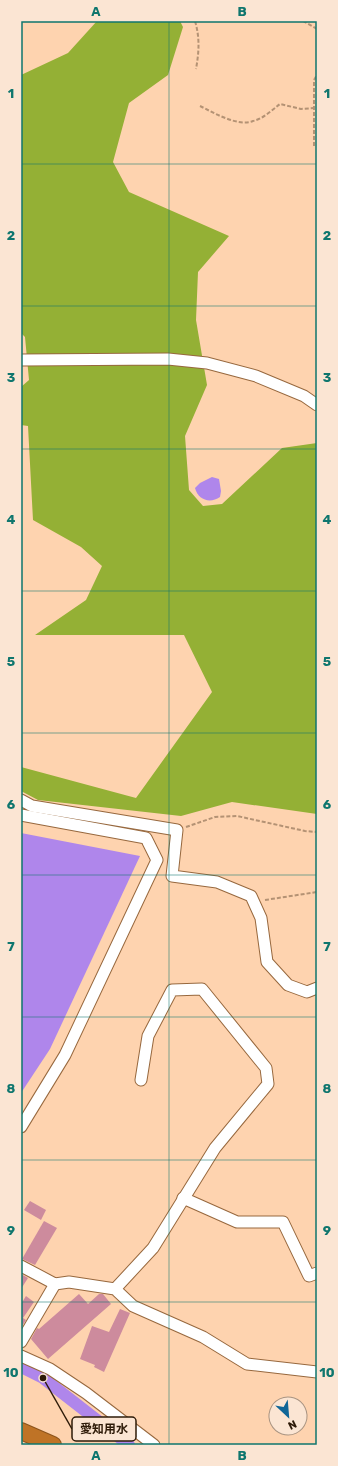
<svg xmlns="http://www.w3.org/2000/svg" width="338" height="1466" font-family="Rubik,'Noto Sans JP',sans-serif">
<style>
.forest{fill:#94b035}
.water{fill:#af86eb}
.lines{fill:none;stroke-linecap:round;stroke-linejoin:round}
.canal{stroke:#af86eb;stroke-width:12}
.building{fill:#cd8b9d}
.minor-casing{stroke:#97683e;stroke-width:13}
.highway-casing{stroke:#8c541c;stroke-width:18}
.path{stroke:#b49274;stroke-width:2;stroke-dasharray:4 2;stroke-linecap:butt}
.minor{stroke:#fff;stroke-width:11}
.highway{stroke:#bf7326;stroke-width:16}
.grid{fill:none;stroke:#0f766e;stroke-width:1;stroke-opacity:0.55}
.leader{fill:none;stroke:#2e1b09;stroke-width:1.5}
.callout-dot{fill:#2e1b09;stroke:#fbe5d3;stroke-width:1.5}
.callout{fill:#fbe5d3;stroke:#2e1b09;stroke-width:1.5}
.callout-label{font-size:12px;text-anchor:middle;font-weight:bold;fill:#2e1b09}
.neatline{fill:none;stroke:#0f766e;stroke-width:1.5}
.grid-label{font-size:13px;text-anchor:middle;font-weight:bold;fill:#0f766e}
</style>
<rect width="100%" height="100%" fill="#fed3af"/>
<!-- forest -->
<path class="forest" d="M 97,21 L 180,21 L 183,27 L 168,75 L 129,103 L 113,162 L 129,192 L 229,236 L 198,272 L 196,320 L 207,385 L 185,436 L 189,490 L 203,506 L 222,504 L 282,448 L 317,443 L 317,814 L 232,802 L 181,816 L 38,800 L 21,791 L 21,767 L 136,798 L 212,692 L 184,635 L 35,635 L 86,600 L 102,566 L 81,547 L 33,520 L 28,426 L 21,425 L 21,387 L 29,380 L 25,337 L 21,333 L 21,75 L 68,53 Z"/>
<!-- water -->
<g class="water">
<path d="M 212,477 L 219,479 L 221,491 L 220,497 C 210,504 198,500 195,488 L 200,483 Z"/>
<path d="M 21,833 L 140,856 L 50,1049 L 21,1093 Z"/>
</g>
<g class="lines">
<!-- canal -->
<path class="canal" d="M 21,1367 L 43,1378 L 129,1445"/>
</g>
<!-- building -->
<g class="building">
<path d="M 30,1201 L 46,1210 L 41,1220 L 24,1210 Z"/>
<path d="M 44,1221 L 57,1228 L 35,1265 L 22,1259 Z"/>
<path d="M 21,1274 L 28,1278 L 21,1289 Z"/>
<path d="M 79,1294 L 88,1304 L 99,1294 L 103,1294 L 111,1304 L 48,1359 L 31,1339 L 37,1328 L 39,1329 Z"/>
<path d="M 26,1296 L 34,1302 L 23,1318 L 26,1320 L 21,1328 L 21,1304 Z"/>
<path d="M 120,1309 L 130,1313 L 104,1372 L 94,1367 L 95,1365 L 80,1359 L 92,1326 L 109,1332 Z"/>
</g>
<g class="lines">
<!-- minor casing -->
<g class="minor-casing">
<g id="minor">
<path d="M 21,360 L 168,359 L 207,363 L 256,376 L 304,396 L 317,405"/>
<path d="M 21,800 L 32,806 L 177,830 L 172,876 L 217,882 L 251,896 L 261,918 L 267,962 L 288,985 L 307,992 L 317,988"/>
<path d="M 21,815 L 146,838 L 157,860 L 65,1055 L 21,1127"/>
<path d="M 183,1198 L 237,1222 L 283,1222 L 309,1276 L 317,1273"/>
<path d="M 21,1266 L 55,1284 L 69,1282 L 115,1289 L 133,1306 L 203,1337 L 247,1364 L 317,1372"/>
<path d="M 115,1289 L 153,1248 L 215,1148 L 268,1084 L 266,1068 L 202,989 L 172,990 L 148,1036 L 141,1080"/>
<path d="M 21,1342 L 55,1284"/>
<path d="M 21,1356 L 50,1369 L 86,1393 L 154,1445"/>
</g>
</g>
<!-- highway casing -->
<g class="highway-casing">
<path id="highway" d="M 21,1431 L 53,1445"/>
</g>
<!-- path -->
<g class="path">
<path d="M 195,21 C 200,38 199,52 196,69"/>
<path d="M 303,21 L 317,29"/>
<path d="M 200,106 C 214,113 238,127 253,121 C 263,119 272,110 280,104 L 301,109 L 314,108"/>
<path d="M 314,146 L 314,80 L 317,75"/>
<path d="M 186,827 L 215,817 L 237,816 L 305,831 L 317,832"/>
<path d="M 265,900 L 317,892"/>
</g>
<!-- minor -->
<use href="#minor" class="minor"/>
<!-- highway -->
<use href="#highway" class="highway"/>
</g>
<!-- grid -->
<path class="grid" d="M 169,21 L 169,1445M 21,164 L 317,164M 21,306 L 317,306M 21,449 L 317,449M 21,591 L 317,591M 21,733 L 317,733M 21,875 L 317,875M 21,1017 L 317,1017M 21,1160 L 317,1160M 21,1302 L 317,1302"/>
<!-- callouts -->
<path class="leader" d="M43 1378L72 1429"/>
<circle class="callout-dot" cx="43" cy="1378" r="4"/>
<rect class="callout" x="72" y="1417" width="64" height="24" rx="4"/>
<g class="callout-label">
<text x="104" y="1433">愛知用水</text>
</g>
<!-- border -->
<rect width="338" height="1466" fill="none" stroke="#fbe5d3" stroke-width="44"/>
<!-- north arrow -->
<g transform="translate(288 1416) rotate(154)"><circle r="19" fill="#fbe5d3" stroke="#a99482"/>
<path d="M0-3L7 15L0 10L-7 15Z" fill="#106697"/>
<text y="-6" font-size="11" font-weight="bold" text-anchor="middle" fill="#2e1b09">N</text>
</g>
<rect x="22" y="22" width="294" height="1422" class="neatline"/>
<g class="grid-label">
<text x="96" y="16">A</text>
<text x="242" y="16">B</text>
<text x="11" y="98">1</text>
<text x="327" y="98">1</text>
<text x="11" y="240">2</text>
<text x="327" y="240">2</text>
<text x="11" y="382">3</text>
<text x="327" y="382">3</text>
<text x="11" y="524">4</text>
<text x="327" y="524">4</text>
<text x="11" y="666">5</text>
<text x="327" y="666">5</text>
<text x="11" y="809">6</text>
<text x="327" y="809">6</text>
<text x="11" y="951">7</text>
<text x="327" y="951">7</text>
<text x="11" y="1093">8</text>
<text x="327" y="1093">8</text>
<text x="11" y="1235">9</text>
<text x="327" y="1235">9</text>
<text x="11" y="1377">10</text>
<text x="327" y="1377">10</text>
<text x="96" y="1460">A</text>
<text x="242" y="1460">B</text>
</g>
</svg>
